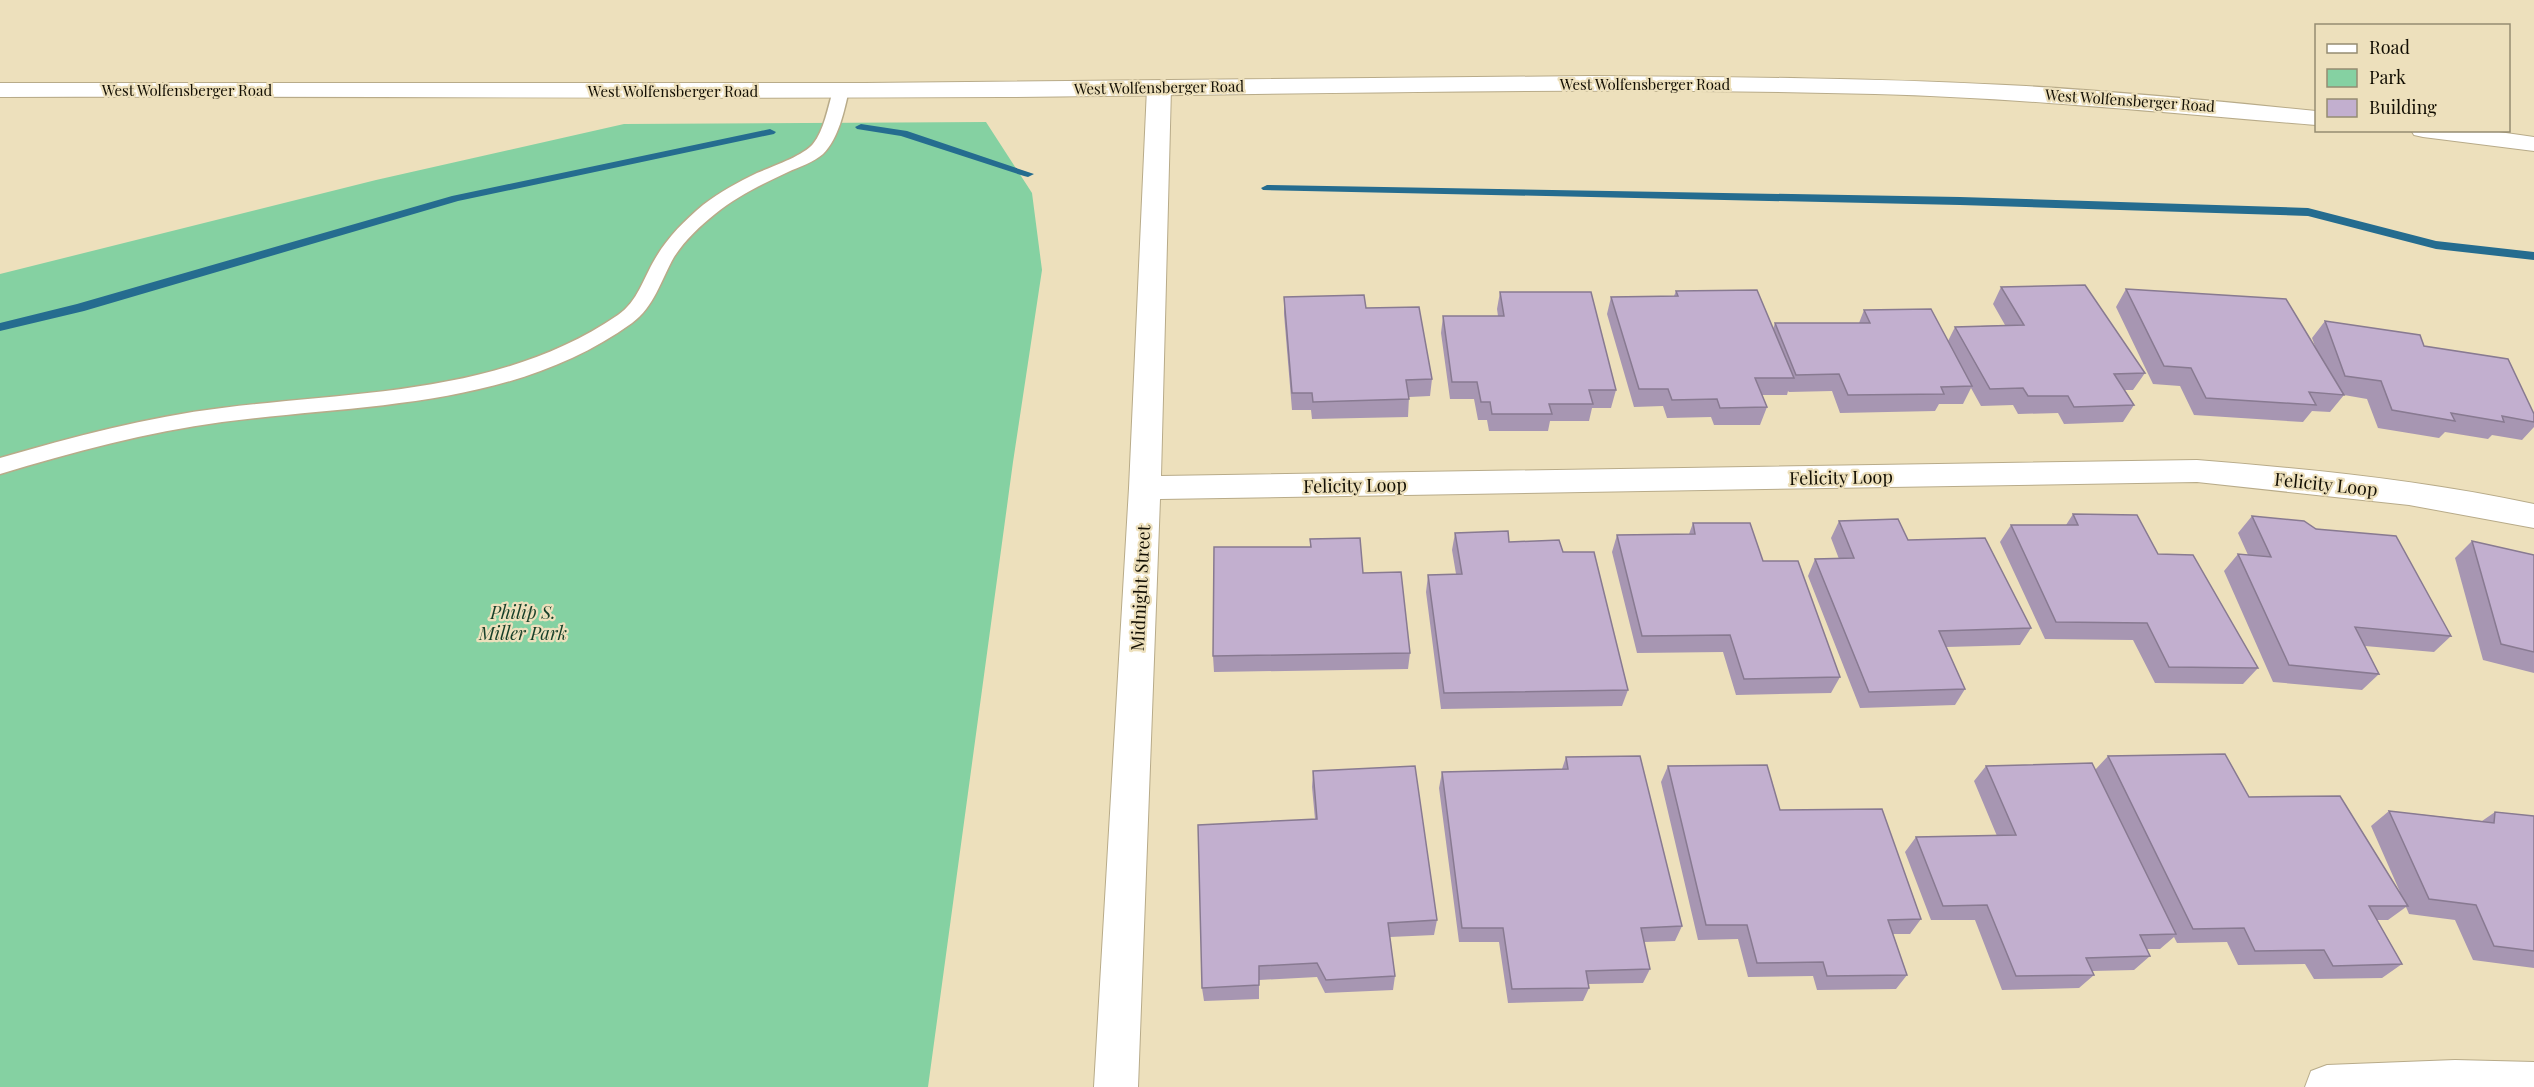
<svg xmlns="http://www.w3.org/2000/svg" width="2534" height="1087" font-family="'Playfair Display',serif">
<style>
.green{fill:#85d1a2}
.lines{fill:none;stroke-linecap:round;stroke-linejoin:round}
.stream{fill:#256c8f;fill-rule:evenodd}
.lane-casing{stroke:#b8ab89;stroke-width:3}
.street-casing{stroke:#b8ab89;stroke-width:2}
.secondary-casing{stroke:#b8ab89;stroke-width:2}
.lane{fill:#fff;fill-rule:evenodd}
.street{fill:#fff;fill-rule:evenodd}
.secondary{fill:#fff;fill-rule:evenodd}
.wall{fill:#a796b2}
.building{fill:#c2afcf;stroke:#887a91;stroke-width:1.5}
.labels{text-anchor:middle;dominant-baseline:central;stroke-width:4.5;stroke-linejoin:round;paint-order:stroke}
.far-street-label{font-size:15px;fill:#120e03;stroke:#ede0bc}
.street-label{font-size:18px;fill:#120e03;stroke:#ede0bc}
.park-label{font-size:18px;font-style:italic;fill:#163e28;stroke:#ede0bc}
</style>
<rect width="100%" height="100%" fill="#ede0bc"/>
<!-- green -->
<path class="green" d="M 986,122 L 1032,193 L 1042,270 L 1013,462 L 928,1087 L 0,1087 L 0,274 L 376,180 L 624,124 Z"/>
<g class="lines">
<!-- stream -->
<g class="stream">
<path d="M 861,124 L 907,131 L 1034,174 L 1028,177 L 1024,176 L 901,136 L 857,129 L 855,127 Z"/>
<path d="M 770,129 L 776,132 L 774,134 L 458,201 L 84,311 L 0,331 L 0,323 L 77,304 L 452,196 Z"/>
<path d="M 1267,185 L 1960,197 L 2308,208 L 2436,241 L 2534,252 L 2534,260 L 2436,249 L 2308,216 L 1960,205 L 1263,190 L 1261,188 Z"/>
</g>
<!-- lane casing -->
<g class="lane-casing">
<path id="lane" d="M 841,85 L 849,90 C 844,111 839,138 823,154 C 814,162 799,167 788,172 C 762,184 737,196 715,214 C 700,226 685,240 674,257 C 661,280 654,307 632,323 C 513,409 361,404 222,422 C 147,432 73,452 0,474 L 0,458 C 73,437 147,417 222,408 C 357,391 501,395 618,315 C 638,301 643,279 655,259 C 667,238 684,221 703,205 C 720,192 738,182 757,173 C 771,167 803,156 813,144 C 824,130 828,108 833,90 Z"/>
</g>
<!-- street casing -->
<g class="street-casing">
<g id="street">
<path d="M 1159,81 L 1167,83 L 1171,88 L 1161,476 L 2197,460 C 2310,469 2423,480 2534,504 L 2534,528 L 2409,505 L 2197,482 L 1160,499 L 1138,1087 L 1094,1087 L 1129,488 L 1147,88 L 1151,83 Z"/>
<path d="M 2455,1060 L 2534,1062 L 2534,1087 L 2305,1087 L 2311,1071 L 2327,1065 Z"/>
</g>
</g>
<!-- secondary casing -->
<g class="secondary-casing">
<g id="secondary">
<path d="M 1590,76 C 1735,77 1881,78 2026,86 C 2123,92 2219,101 2316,111 L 2316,125 C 2169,113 2023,98 1875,94 C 1584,86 1293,95 1002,97 C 668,99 334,96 0,97 L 0,83 L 865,83 Z"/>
<path d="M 2411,130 L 2485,130 L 2534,137 L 2534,151 L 2423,137 L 2414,135 Z"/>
</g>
</g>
<!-- lane -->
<use href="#lane" class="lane"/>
<!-- street -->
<use href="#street" class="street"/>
<!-- secondary -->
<use href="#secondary" class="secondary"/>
</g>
<!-- wall -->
<g class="wall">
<path d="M 2001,287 L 2145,373 L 2133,390 L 2125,390 L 2134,405 L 2123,422 L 2064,424 L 2058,413 L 2018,414 L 2013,405 L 1981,406 L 1971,388 L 1963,404 L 1939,404 L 1935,411 L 1840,413 L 1832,391 L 1789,392 L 1788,391 L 1787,395 L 1762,395 L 1767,407 L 1760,425 L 1714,425 L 1711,417 L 1667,418 L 1663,406 L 1634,407 L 1607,314 L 1611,297 L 1674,296 L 1676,291 L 1773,329 L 1775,323 L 1859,323 L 1864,310 L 1948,341 L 1955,327 L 2005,325 L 1993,304 Z"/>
<path d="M 2126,289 L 2316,349 L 2312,338 L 2325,321 L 2424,346 L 2534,422 L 2534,427 L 2522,440 L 2492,435 L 2488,439 L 2445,432 L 2439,438 L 2378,428 L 2367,399 L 2344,395 L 2330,412 L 2312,411 L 2303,422 L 2194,415 L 2180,386 L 2153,384 L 2116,307 Z"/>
<path d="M 1500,292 L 1616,390 L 1611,408 L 1592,408 L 1589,421 L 1550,421 L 1548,431 L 1489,431 L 1487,420 L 1478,420 L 1474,399 L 1450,399 L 1441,333 L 1443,316 L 1498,316 L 1497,309 Z"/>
<path d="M 1284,297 L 1366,308 L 1432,379 L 1430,396 L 1409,397 L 1408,417 L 1312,419 L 1311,410 L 1292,410 L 1284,314 Z"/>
<path d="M 2073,514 L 2158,554 L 2258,668 L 2243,684 L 2155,683 L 2133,640 L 2045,639 L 2000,542 L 2011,525 L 2066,525 Z"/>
<path d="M 2252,516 L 2451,636 L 2434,652 L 2365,646 L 2379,674 L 2362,690 L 2273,682 L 2224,571 L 2238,554 L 2248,555 L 2238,533 Z"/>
<path d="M 1839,521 L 1908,540 L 2031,628 L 2020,645 L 1946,647 L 1965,689 L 1955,705 L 1860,708 L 1808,576 L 1815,559 L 1839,559 L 1831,538 Z"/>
<path d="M 1693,523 L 1763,561 L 1840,677 L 1831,693 L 1736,695 L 1723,652 L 1637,653 L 1612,552 L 1617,535 L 1689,534 Z"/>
<path d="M 1455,533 L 1509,542 L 1563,552 L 1628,690 L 1622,706 L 1441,709 L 1426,592 L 1428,575 L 1456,574 L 1452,550 Z"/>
<path d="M 1310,539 L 1363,573 L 1410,653 L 1408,669 L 1214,672 L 1213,656 L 1310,547 Z"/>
<path d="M 2472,541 L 2534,555 L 2534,673 L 2483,660 L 2455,558 Z"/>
<path d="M 2108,756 L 2249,797 L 2400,892 L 2371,826 L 2389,811 L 2482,821 L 2495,812 L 2534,816 L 2534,968 L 2473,960 L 2455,920 L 2409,914 L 2406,907 L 2388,920 L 2377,920 L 2402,964 L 2382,978 L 2314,979 L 2305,964 L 2238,965 L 2227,942 L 2177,943 L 2174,937 L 2160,949 L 2147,949 L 2150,956 L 2134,970 L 2092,971 L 2094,975 L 2079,988 L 2002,990 L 1975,920 L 1931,920 L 1905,852 L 1916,837 L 1997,836 L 1974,781 L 1986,766 L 2095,770 Z"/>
<path d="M 1566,757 L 1682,926 L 1675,941 L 1644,942 L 1650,969 L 1643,983 L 1588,984 L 1589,988 L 1583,1001 L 1508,1003 L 1499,942 L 1459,942 L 1439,788 L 1442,772 L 1562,769 Z"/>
<path d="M 1668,766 L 1780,810 L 1921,919 L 1910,934 L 1893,934 L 1907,975 L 1896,989 L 1817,990 L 1813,976 L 1748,977 L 1738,939 L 1698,940 L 1661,782 Z"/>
<path d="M 1313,771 L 1437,920 L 1434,935 L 1390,937 L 1395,976 L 1393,990 L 1325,993 L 1317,977 L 1259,980 L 1259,999 L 1204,1001 L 1202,988 L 1315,819 L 1312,787 Z"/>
</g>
<!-- building -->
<g class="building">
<path d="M 2085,285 L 2145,373 L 2114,374 L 2134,405 L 2074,407 L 2068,396 L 2028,396 L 2023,388 L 1990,389 L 1955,327 L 2024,325 L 2001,287 Z"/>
<path d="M 2126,289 L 2286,299 L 2344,395 L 2309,392 L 2316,405 L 2206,398 L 2191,368 L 2164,366 Z"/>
<path d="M 1757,290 L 1794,378 L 1755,378 L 1767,407 L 1720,408 L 1717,399 L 1672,400 L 1668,389 L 1639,389 L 1611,297 L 1678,296 L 1676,291 Z"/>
<path d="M 1500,292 L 1591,292 L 1616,390 L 1589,390 L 1593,404 L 1549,404 L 1552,414 L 1492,414 L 1490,402 L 1481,402 L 1477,382 L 1452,382 L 1443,316 L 1504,316 Z"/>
<path d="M 1364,295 L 1366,308 L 1419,307 L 1432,379 L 1406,380 L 1409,399 L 1313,402 L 1312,393 L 1292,393 L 1284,297 Z"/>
<path d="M 1931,309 L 1972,386 L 1941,387 L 1944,394 L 1848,395 L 1839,374 L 1796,375 L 1775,323 L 1870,323 L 1864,310 Z"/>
<path d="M 2325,321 L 2420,335 L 2424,346 L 2508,359 L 2534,414 L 2534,422 L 2502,416 L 2504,422 L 2451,413 L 2455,421 L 2392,410 L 2381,381 L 2345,376 Z"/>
<path d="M 2073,514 L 2137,515 L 2158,554 L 2193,555 L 2258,668 L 2169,667 L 2147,623 L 2056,622 L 2011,525 L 2078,525 Z"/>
<path d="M 2252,516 L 2304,521 L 2316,529 L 2396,536 L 2451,636 L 2355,627 L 2379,674 L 2289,665 L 2238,554 L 2271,557 Z"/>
<path d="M 1898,519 L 1908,540 L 1985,538 L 2031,628 L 1939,631 L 1965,689 L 1869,692 L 1815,559 L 1854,558 L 1839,521 Z"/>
<path d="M 1693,523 L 1750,523 L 1763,561 L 1798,561 L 1840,677 L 1744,679 L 1730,635 L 1642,636 L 1617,535 L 1695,534 Z"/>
<path d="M 1508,531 L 1509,542 L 1559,540 L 1563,552 L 1594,552 L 1628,690 L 1444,693 L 1428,575 L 1462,574 L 1455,533 Z"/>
<path d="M 1360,538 L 1363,573 L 1401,572 L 1410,653 L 1213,656 L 1214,547 L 1311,547 L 1310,539 Z"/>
<path d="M 2472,541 L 2534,555 L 2534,652 L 2501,644 Z"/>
<path d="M 2225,754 L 2249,797 L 2340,796 L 2408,906 L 2369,906 L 2402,964 L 2333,966 L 2324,950 L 2255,951 L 2244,928 L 2193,929 L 2108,756 Z"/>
<path d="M 1640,756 L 1682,926 L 1641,928 L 1650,969 L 1586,971 L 1589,988 L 1512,989 L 1503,928 L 1462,928 L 1442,772 L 1568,769 L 1566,757 Z"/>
<path d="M 2092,763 L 2176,934 L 2140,935 L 2150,956 L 2086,958 L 2094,975 L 2016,976 L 1987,905 L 1943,906 L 1916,837 L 2016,835 L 1986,766 Z"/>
<path d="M 1767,765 L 1780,810 L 1882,809 L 1921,919 L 1888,920 L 1907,975 L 1827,976 L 1823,962 L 1757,963 L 1747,925 L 1706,925 L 1668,766 Z"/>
<path d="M 1415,766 L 1437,920 L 1388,923 L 1395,976 L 1326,980 L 1317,963 L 1259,966 L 1259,985 L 1202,988 L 1198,825 L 1317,819 L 1313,771 Z"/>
<path d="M 2389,811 L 2494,823 L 2495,812 L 2534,816 L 2534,951 L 2494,946 L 2476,905 L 2429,899 Z"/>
</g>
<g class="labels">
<!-- far-street labels -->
<g class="far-street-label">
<text x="1645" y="84">West Wolfensberger Road</text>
<text transform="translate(1159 87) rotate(-1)">West Wolfensberger Road</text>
<text x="187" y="90">West Wolfensberger Road</text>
<text x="673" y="91">West Wolfensberger Road</text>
<text transform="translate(2130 100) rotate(4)">West Wolfensberger Road</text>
</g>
<!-- street labels -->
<g class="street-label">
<text transform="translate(1841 477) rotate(-1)">Felicity Loop</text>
<text transform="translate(2326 484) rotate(6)">Felicity Loop</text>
<text transform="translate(1355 485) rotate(-1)">Felicity Loop</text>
<text transform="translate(1140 588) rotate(-87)">Midnight Street</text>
</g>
<!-- park labels -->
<g class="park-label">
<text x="523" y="612">Philip S.<tspan x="523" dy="21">Miller Park</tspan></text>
</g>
</g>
<!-- legend -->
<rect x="2315" y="24" width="195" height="108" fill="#ede0bc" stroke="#958c72" stroke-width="1.5"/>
<rect x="2327" y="44" width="30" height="9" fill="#ffffff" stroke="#958c72" stroke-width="1.5"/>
<text x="2369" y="54" font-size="18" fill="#120e03">Road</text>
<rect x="2327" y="69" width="30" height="18" fill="#85d1a2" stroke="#958c72" stroke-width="1.5"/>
<text x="2369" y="84" font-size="18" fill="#120e03">Park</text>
<rect x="2327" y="99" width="30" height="18" fill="#c2afcf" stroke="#958c72" stroke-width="1.5"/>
<text x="2369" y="114" font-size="18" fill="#120e03">Building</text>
</svg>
